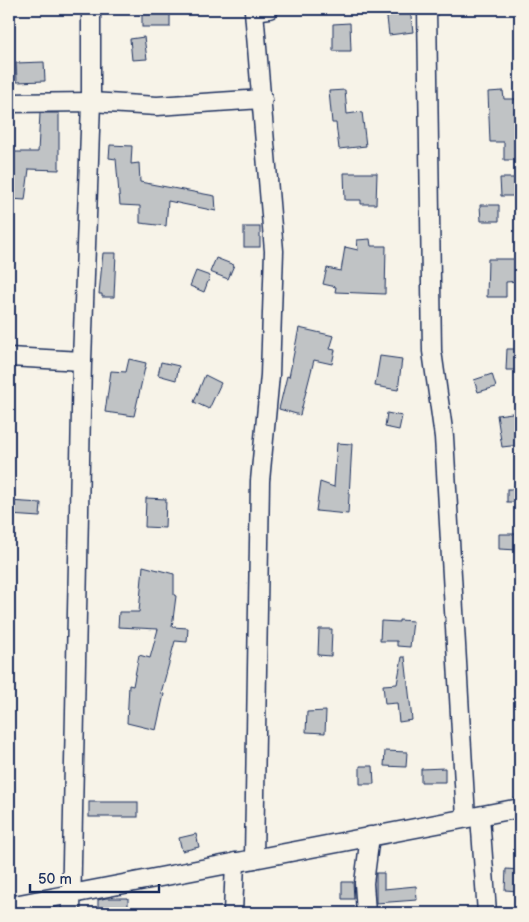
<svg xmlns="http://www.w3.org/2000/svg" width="529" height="922" font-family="'Balsamiq Sans',sans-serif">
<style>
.building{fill:#c0c3c5;stroke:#1b2f5e}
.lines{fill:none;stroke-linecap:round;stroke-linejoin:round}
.minor-casing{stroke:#1b2f5e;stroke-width:21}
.minor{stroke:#f7f3e8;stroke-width:18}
</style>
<rect width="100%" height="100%" fill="#f7f3e8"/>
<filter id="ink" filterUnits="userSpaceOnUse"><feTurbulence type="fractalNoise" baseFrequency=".02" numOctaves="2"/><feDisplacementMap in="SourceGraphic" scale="10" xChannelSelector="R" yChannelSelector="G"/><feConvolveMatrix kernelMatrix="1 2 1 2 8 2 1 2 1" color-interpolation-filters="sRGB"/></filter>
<g filter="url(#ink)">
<!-- building -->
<g class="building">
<rect x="142" y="9" width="28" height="18"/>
<path d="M 386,9 L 410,9 L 413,32 L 389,35 Z"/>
<path d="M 350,23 L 351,51 L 333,51 L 333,24 Z"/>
<path d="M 144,37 L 147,59 L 132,60 L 130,39 Z"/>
<path d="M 44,62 L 45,81 L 17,82 L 16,63 Z"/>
<path d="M 345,90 L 347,114 L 362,112 L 366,146 L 339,149 L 336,123 L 332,123 L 329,91 Z"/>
<path d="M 503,91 L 504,99 L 520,99 L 520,160 L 504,160 L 504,142 L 490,142 L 488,92 Z"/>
<path d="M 40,113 L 59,113 L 59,170 L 29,169 L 25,200 L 11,199 L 13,152 L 38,152 Z"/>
<path d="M 110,145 L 132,146 L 131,164 L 139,163 L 140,182 L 215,196 L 216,211 L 168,201 L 166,226 L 140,223 L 140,206 L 120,205 L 116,159 L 109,158 Z"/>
<path d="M 344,173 L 377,173 L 376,204 L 361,204 L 361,200 L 345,200 Z"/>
<path d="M 500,178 L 515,178 L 515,196 L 501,196 Z"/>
<path d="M 480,205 L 499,205 L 499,221 L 481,221 Z"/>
<rect x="244" y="227" width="16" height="20"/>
<path d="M 370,239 L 371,246 L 386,246 L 385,294 L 335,292 L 336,287 L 323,284 L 327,268 L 341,271 L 345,247 L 358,250 L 357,240 Z"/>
<path d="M 103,253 L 116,253 L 114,297 L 102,297 L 102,294 L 99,294 Z"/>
<path d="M 216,258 L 234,265 L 228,279 L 210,272 Z"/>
<path d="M 488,259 L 520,259 L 520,281 L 506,282 L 506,297 L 487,297 Z"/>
<path d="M 196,271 L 210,276 L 204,292 L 190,286 Z"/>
<path d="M 299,328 L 334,336 L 330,349 L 335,350 L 332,364 L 314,360 L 300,415 L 279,409 L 287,376 L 289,377 Z"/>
<path d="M 507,349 L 520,349 L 520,370 L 506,370 Z"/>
<path d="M 380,356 L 402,359 L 398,390 L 375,386 Z"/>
<path d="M 129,359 L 146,363 L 134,416 L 105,412 L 111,371 L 126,372 Z"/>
<path d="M 161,362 L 179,366 L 176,380 L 158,375 Z"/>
<path d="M 492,374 L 496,387 L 478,392 L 474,380 Z"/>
<path d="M 205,375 L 221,383 L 209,409 L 194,402 Z"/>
<path d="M 520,412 L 520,445 L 502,447 L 497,415 Z"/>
<path d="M 387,413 L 402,416 L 399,430 L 385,427 Z"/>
<path d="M 337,443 L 352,444 L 348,514 L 316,511 L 320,482 L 334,487 Z"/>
<rect x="507" y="489" width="13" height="13"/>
<path d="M 146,498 L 166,499 L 165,528 L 145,527 Z"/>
<path d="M 9,501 L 41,503 L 40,517 L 9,515 Z"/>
<path d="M 499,534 L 518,534 L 518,550 L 499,549 Z"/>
<path d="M 143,566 L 174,574 L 174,595 L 176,596 L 172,627 L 188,628 L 187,642 L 175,641 L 161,693 L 164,694 L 156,730 L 127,723 L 129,685 L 133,686 L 139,655 L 150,658 L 158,629 L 118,627 L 119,612 L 139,612 Z"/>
<path d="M 399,620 L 413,621 L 410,647 L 397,646 L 397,641 L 380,641 L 381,621 L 399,622 Z"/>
<path d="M 319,629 L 332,629 L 331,656 L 318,655 Z"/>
<path d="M 402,657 L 405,657 L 412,720 L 399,722 L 397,703 L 385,704 L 383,685 L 397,684 Z"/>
<path d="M 326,711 L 325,733 L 306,732 L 307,712 Z"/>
<path d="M 385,751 L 407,752 L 406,767 L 384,766 Z"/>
<path d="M 360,766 L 373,766 L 374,784 L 360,784 Z"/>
<path d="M 445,768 L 445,782 L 421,782 L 421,769 Z"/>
<rect x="89" y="802" width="49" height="15"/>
<path d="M 196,834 L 199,847 L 182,851 L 179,838 Z"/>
<path d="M 506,869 L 520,870 L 518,891 L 505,890 Z"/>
<path d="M 376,873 L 384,873 L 384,889 L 416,886 L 417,900 L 376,903 Z"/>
<path d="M 342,882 L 353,882 L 354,899 L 342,899 Z"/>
<path d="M 106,898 L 128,898 L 128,913 L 98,913 L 98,900 Z"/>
</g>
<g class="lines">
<!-- minor casing -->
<g class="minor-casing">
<g id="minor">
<path d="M 427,9 L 432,351 L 444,437 L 466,818"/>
<path d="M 9,103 L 91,102 L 157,106 L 263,99"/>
<path d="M 9,357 L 82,361"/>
<path d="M 480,816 L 487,913"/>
<path d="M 254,859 L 260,481 L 270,375 L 274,251 L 254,11 L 269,9"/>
<path d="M 9,906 L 520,808"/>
<path d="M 71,913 L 82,361 L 91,102 L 91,9"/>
<path d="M 233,913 L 235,862"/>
<path d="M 366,913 L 364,883 L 370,836"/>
</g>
</g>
<!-- minor -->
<use href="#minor" class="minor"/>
</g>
</g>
<!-- margin -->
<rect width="529" height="922" fill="none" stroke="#f7f3e8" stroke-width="30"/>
<rect x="15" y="15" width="499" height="892" fill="none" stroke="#1b2f5e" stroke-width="2" filter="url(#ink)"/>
<!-- scale -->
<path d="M30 884v8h129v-8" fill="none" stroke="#1b2f5e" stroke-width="2.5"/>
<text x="38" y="884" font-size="15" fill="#1b2f5e" stroke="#f7f3e8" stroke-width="4" paint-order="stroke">50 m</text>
</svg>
